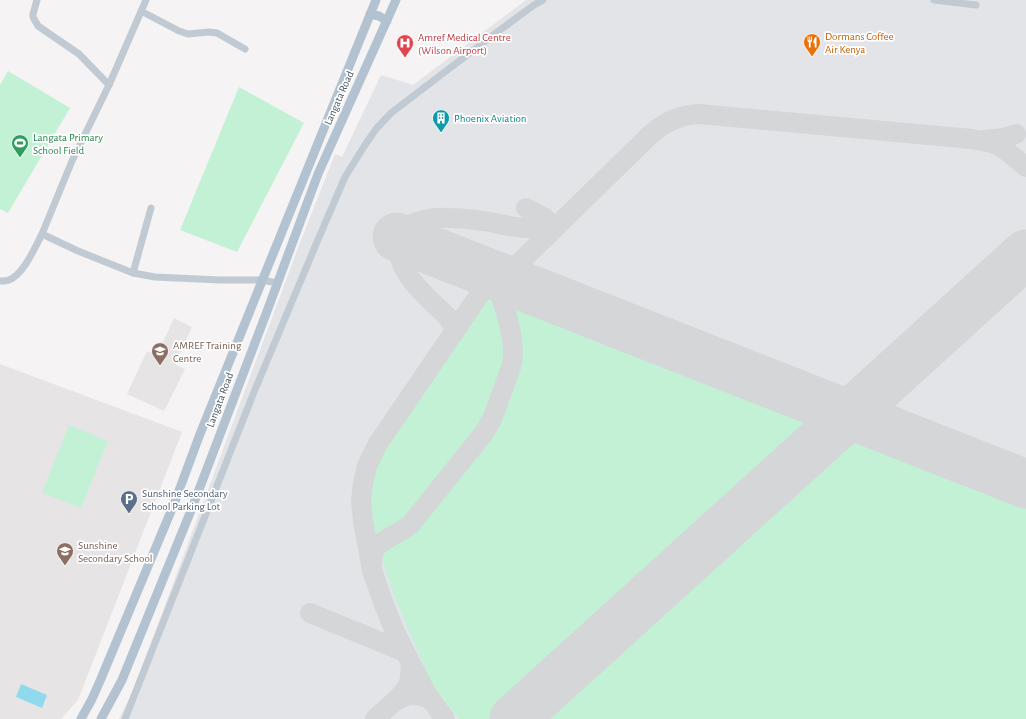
<svg xmlns="http://www.w3.org/2000/svg" width="1026" height="719" font-family="'Alegreya Sans',sans-serif">
<style>
.education{fill:#e6e4e5}
.airport{fill:#e2e4e7}
.green{fill:#c3f1d5}
.water{fill:#90daee}
.lines{fill:none;stroke-linecap:round;stroke-linejoin:round}
.taxiway{stroke:#d5d6d8;stroke-width:20}
.runway{stroke:#d5d6d8;stroke-width:49}
.minor{stroke:#c1cad2;stroke-width:7}
.major{stroke:#b3c2d1;stroke-width:9}
.labels{text-anchor:middle;dominant-baseline:central;stroke-width:3.5;stroke-linejoin:round;paint-order:stroke}
.food-label{font-size:11px;fill:#c56008;stroke:#fff;text-anchor:start}
.health-label{font-size:11px;fill:#be3a42;stroke:#fff;text-anchor:start}
.street-label{font-size:11px;fill:#4a5661;stroke:#fff}
.culture-label{font-size:11px;fill:#0d838f;stroke:#fff;text-anchor:start}
.leisure-label{font-size:11px;fill:#27864d;stroke:#fff;text-anchor:start}
.education-label{font-size:11px;fill:#785e54;stroke:#fff;text-anchor:start}
.service-label{font-size:11px;fill:#4e5e75;stroke:#fff;text-anchor:start}
</style>
<rect width="100%" height="100%" fill="#f5f3f3"/>
<!-- education -->
<g class="education">
<path d="M 174,318 L 192,327 L 175,364 L 185,369 L 164,411 L 127,394 L 147,351 L 157,355 Z"/>
<path d="M 0,364 L 182,432 L 78,700 L 61,719 L 0,719 Z"/>
</g>
<!-- airport -->
<path class="airport" d="M 526,0 L 1026,0 L 1026,719 L 119,719 L 131,695 L 146,656 L 298,248 L 335,154 L 342,157 L 381,75 L 413,85 Z"/>
<!-- green -->
<g class="green">
<path d="M 8,71 L 70,108 L 8,213 L 0,209 L 0,85 Z"/>
<path d="M 239,87 L 304,123 L 237,252 L 180,230 Z"/>
<path d="M 495,297 L 504,297 L 805,419 L 809,424 L 810,430 L 494,719 L 459,719 L 451,709 L 430,680 L 396,600 L 374,537 L 370,507 L 372,484 L 377,464 L 471,319 L 484,302 Z"/>
<path d="M 69,425 L 108,441 L 81,508 L 42,493 Z"/>
<path d="M 852,439 L 1026,504 L 1026,719 L 536,719 Z"/>
</g>
<!-- water -->
<path class="water" d="M 21,684 L 47,695 L 42,708 L 16,697 Z"/>
<g class="lines">
<!-- taxiway -->
<g class="taxiway">
<path d="M 984,140 L 1004,138 L 1016,134"/>
<path d="M 526,208 L 545,218 C 550,223 550,229 547,236"/>
<path d="M 411,225 C 423,218 436,217 450,218 C 463,218 476,220 490,222 C 515,227 535,233 559,223"/>
<path d="M 398,251 C 404,276 416,286 434,304 C 444,313 451,318 455,331"/>
<path d="M 525,288 C 519,281 512,274 517,265 L 650,135 C 665,122 679,115 699,114 L 972,139 L 992,143 L 1003,148 L 1026,167"/>
<path d="M 372,566 C 369,539 396,538 411,524 L 484,433 L 491,421 L 497,406 L 512,364 C 516,338 505,309 497,285"/>
<path d="M 310,613 L 405,652"/>
<path d="M 411,664 C 410,684 410,687 395,701 C 410,693 415,694 431,699"/>
<path d="M 375,719 L 395,701"/>
<path d="M 445,719 L 429,697 L 422,685 L 395,632 L 383,602 L 372,570 L 363,521 L 361,501 L 363,483 L 367,466 L 377,445 L 484,288 C 496,282 512,287 525,288"/>
</g>
<!-- runway -->
<g class="runway">
<path d="M 397,237 L 1026,484"/>
<path d="M 514,719 L 1026,254"/>
</g>
<!-- minor -->
<g class="minor">
<path d="M 37,0 L 33,14 L 33,17 L 38,26 L 79,54 L 109,85"/>
<path d="M 146,0 L 109,85 L 72,161 L 42,234 L 78,251 L 133,273 L 155,277 L 220,280 L 262,280 L 277,283"/>
<path d="M 934,0 L 976,5"/>
<path d="M 141,11 L 179,31 L 188,34 L 209,32 L 217,33 L 245,49"/>
<path d="M 133,273 L 151,208"/>
<path d="M 0,281 C 3,281 7,281 9,280 C 24,274 35,247 42,234"/>
<path d="M 125,719 L 254,392 L 317,242 L 345,177 L 365,145 L 376,129 L 391,113 L 492,36 L 534,5 L 543,0"/>
</g>
<!-- major -->
<g class="major">
<path d="M 370,14 L 379,16 L 387,21"/>
<path d="M 81,719 L 92,699 L 100,681 L 174,504 L 200,434 L 376,0"/>
<path d="M 101,719 L 122,680 L 192,508 L 266,314 L 318,174 L 396,0"/>
</g>
</g>
<!-- icons -->
<defs>
<g id="restaurant-pin" transform="scale(0.9)"><path d="M0 17L-7.5 6A9.5 9.5 0 1 1 7.5 6Z" fill="#e8710a" stroke="#fff"/><path d="M-5-6h1v4h1v-4h1v4h1v-4h1v5L-1.5 .5V6h-2V.5L-5-1ZM5-6V6H3V1.5H1.5Q1.5-4 5-6Z" fill="#fff"/></g>
<g id="hospital-pin" transform="scale(0.9)"><path d="M0 17L-7.5 6A9.5 9.5 0 1 1 7.5 6Z" fill="#e0444e" stroke="#fff"/><path d="M-5-5h3v3.5h4V-5h3V5h-3V1.5h-4V5h-3Z" fill="#fff"/></g>
<g id="building-pin" transform="scale(0.9)"><path d="M0 17L-7.5 6A9.5 9.5 0 1 1 7.5 6Z" fill="#0f9aa8" stroke="#fff"/><path d="M-4-6H4V6H1V3H-1V6H-4ZM-2.5-4.3h1.7v1.8h-1.7ZM.8-4.3h1.7v1.8H.8ZM-2.5-1h1.7V.8h-1.7ZM.8-1h1.7V.8H.8Z" fill="#fff"/></g>
<g id="stadium-pin" transform="scale(0.9)"><path d="M0 17L-7.5 6A9.5 9.5 0 1 1 7.5 6Z" fill="#2e9e5b" stroke="#fff"/><path d="M0-5a6.5 5 0 1 0 0 10a6.5 5 0 1 0 0-10ZM-3.5-1.8h7v3.6h-7Z" fill="#fff"/></g>
<g id="school-pin" transform="scale(0.9)"><path d="M0 17L-7.5 6A9.5 9.5 0 1 1 7.5 6Z" fill="#8d6e63" stroke="#fff"/><path d="M0-5L7-2L0 1L-7-2ZM-4 1L0 2.5L4 1V4Q0 6-4 4Z" fill="#fff"/></g>
<g id="parking-pin" transform="scale(0.9)"><path d="M0 17L-7.5 6A9.5 9.5 0 1 1 7.5 6Z" fill="#5c6f8a" stroke="#fff"/><path d="M-3.5-5.5H1a3.5 3.5 0 0 1 0 7H-1V5.5H-3.5ZM-1-3.4V-.6H.8a1.4 1.4 0 0 0 0-2.8Z" fill="#fff"/></g>
</defs>
<g fill-rule="evenodd">
<use href="#restaurant-pin" x="812" y="42"/>
<use href="#hospital-pin" x="405" y="43"/>
<use href="#building-pin" x="441" y="118"/>
<use href="#stadium-pin" x="20" y="143"/>
<use href="#school-pin" x="160" y="351"/>
<use href="#parking-pin" x="129" y="499"/>
<use href="#school-pin" x="65" y="551"/>
</g>
<g class="labels">
<!-- food labels -->
<g class="food-label">
<text x="825" y="36">Dormans Coffee<tspan x="825" dy="13">Air Kenya</tspan></text>
</g>
<!-- health labels -->
<g class="health-label">
<text x="418" y="37">Amref Medical Centre<tspan x="418" dy="13">(Wilson Airport)</tspan></text>
</g>
<!-- street labels -->
<g class="street-label">
<text transform="translate(339 98) rotate(-66)">Langata Road</text>
<text transform="translate(220 400) rotate(-69)">Langata Road</text>
</g>
<!-- culture labels -->
<g class="culture-label">
<text x="454" y="118">Phoenix Aviation</text>
</g>
<!-- leisure labels -->
<g class="leisure-label">
<text x="33" y="137">Langata Primary<tspan x="33" dy="13">School Field</tspan></text>
</g>
<!-- education labels -->
<g class="education-label">
<text x="173" y="345">AMREF Training<tspan x="173" dy="13">Centre</tspan></text>
<text x="78" y="545">Sunshine<tspan x="78" dy="13">Secondary School</tspan></text>
</g>
<!-- service labels -->
<g class="service-label">
<text x="142" y="493">Sunshine Secondary<tspan x="142" dy="13">School Parking Lot</tspan></text>
</g>
</g>
</svg>
